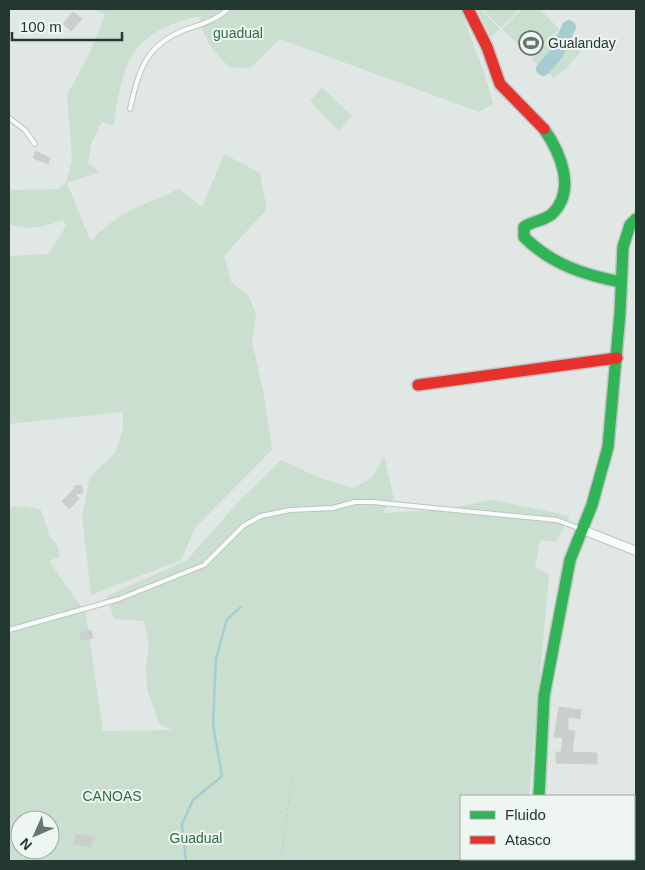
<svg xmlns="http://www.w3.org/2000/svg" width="645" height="870" font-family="Helvetica,sans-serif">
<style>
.green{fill:#cbdfd1;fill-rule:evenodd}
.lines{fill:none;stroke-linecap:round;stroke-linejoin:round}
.stream{stroke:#a5cdd2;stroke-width:2.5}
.river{stroke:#a5cdd2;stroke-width:14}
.building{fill:#cacfcd;stroke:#cad0cd}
.lane-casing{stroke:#bec4c1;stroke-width:6}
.street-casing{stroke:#bec4c1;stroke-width:10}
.fast-casing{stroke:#bec4c1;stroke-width:14}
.jam-casing{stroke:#bec4c1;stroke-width:14}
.path{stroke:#bfc7c5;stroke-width:1;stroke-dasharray:2.5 4;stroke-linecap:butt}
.lane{stroke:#fafbfb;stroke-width:4}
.street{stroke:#fafbfb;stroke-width:8}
.fast{stroke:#30b455;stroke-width:11}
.jam{stroke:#e5322d;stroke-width:11}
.labels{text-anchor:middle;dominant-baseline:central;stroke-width:4;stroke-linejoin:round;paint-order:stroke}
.park-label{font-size:14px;fill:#2f6b45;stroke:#eff6f2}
.poi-label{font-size:14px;fill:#223831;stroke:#eff6f2;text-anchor:start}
</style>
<rect width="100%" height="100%" fill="#e1e7e4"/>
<!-- green -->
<g class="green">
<path d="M 92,9 L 460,9 L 484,72 L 493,104 L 479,112 L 280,39 L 250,68 L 229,67 C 212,49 204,41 199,16 C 132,32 122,61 114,126 L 102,122 L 92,142 L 88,163 L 99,172 L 67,183 L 91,242 C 112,214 148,203 179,189 L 202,207 L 224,154 L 260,173 L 267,209 L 224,256 L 231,282 L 249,296 L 256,315 L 252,342 L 264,395 L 272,450 L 195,528 L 181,560 L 91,595 L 82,516 L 90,477 L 115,453 L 123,430 L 123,412 L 9,424 L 9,256 L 48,254 L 66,226 L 63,220 C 45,227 27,231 9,224 L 9,190 L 58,189 L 66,183 L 72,160 L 67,95 L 89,54 L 105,15 Z"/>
<path d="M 477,9 L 480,9 L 500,29 L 491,37 Z"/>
<path d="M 482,9 L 520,9 L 501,28 Z"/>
<path d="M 522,9 L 540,9 L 559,29 L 531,57 L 502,29 Z"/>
<path d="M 560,30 L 564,33 L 558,50 L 542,69 L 532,59 Z"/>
<path d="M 566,35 L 581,51 L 566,69 L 553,78 L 544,68 L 559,54 Z"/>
<path d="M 322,87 L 352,116 L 339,131 L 310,101 Z"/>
<path d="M 384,456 L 394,498 L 382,513 L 441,510 L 492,500 L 570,516 L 556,542 L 540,540 L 535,567 L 549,575 L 529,796 L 461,796 L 461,859 L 522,859 L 522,861 L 9,861 L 9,510 L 11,507 L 25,506 L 41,510 L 49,535 L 57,544 L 60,557 L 49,561 L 86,614 L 103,731 L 172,730 L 160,725 L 147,689 L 146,667 L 149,645 L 144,621 L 114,619 L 107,596 L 187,560 L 237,503 L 281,460 L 318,477 L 353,488 L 372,478 ZM 20,820 L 50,820 L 50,850 L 20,850 Z"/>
</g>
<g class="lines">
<!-- stream -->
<path class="stream" d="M 186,861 L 182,824 L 193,800 L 222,776 L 213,724 L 216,659 L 227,619 L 241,607"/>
<!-- river -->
<path class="river" d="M 543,69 L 556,54 L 569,27"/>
</g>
<!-- building -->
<g class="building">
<path d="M 73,12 L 82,19 L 71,31 L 63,24 Z"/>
<path d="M 36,151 L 50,158 L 48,164 L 33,158 Z"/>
<path d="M 81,485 L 83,493 L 75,494 L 79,499 L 69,509 L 62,501 L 74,489 L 74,486 Z"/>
<path d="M 91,630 L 93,638 L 81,640 L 80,633 Z"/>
<path d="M 559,707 L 581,710 L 580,719 L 568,717 L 568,730 L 575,731 L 572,752 L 597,753 L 597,764 L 556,763 L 556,752 L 561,752 L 563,738 L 554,737 Z"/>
<path d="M 76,834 L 93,837 L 91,847 L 74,844 Z"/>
</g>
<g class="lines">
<!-- lane casing -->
<g class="lane-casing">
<g id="lane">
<path d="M 130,109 C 139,69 146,44 187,29 C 203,24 216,20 228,9"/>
<path d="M 9,118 L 25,130 L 35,144"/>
<path d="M 9,630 L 119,599 L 204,565 L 243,526 L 261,516 L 290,510 L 333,508 L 355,502 L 372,502 L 557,520 L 581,529"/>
<path d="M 507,861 L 509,859"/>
</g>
</g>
<!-- street casing -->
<g class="street-casing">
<g id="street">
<path d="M 583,530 L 636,551"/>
<path d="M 634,820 L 636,820"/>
<path d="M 535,861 L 535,859"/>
</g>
</g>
<!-- fast casing -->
<g class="fast-casing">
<g id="fast">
<path d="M 544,129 C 560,152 577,190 552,214 C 544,221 532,221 524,227 L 524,237 C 551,264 584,275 621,282"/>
<path d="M 539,796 L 544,696 L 570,560 L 592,505 L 608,447 L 620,313 L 623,247 L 630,225 L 636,219"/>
</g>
</g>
<!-- jam casing -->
<g class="jam-casing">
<g id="jam">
<path d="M 468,9 L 487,47 L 500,84 L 544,129"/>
<path d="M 418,385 L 617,358"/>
</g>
</g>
<!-- path -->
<path class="path" d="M 281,861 L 292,775"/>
<!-- lane -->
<use href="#lane" class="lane"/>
<!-- street -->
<use href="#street" class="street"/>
<!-- fast -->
<use href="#fast" class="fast"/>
<!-- jam -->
<use href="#jam" class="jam"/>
</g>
<!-- icons -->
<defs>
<g id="stadium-ring" transform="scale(1.25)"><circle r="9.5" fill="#eff6f2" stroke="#657570" stroke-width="1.5"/><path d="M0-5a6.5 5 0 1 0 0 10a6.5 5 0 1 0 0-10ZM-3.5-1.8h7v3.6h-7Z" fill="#657570"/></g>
</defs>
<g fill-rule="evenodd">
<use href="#stadium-ring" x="531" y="43"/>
</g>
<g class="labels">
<!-- park labels -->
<g class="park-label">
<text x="238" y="33">guadual</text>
<text x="112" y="796">CANOAS</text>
<text x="196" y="838">Guadual</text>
</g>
<!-- poi labels -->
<g class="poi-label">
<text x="548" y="43">Gualanday</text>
</g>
</g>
<!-- border -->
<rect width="645" height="870" fill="none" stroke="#223831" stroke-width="20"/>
<!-- legend -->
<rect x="460" y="795" width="175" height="65" fill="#eff6f2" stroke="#9daaa5"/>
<rect x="470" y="811" width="25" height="8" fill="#30b455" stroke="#9daaa5"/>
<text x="505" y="820" font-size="15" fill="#223831">Fluido</text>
<rect x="470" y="836" width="25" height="8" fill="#e5322d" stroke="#9daaa5"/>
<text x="505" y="845" font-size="15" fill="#223831">Atasco</text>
<!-- north arrow -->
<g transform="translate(35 835) rotate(225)"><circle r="24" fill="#eff6f2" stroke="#9daaa5"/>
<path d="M0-4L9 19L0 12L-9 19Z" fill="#657570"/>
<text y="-8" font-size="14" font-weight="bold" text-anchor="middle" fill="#223831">N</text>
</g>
<!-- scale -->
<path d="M12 32v8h110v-8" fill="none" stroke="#223831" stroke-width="2.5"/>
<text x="20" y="32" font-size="15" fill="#223831" stroke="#eff6f2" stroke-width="4" paint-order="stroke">100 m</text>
</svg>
